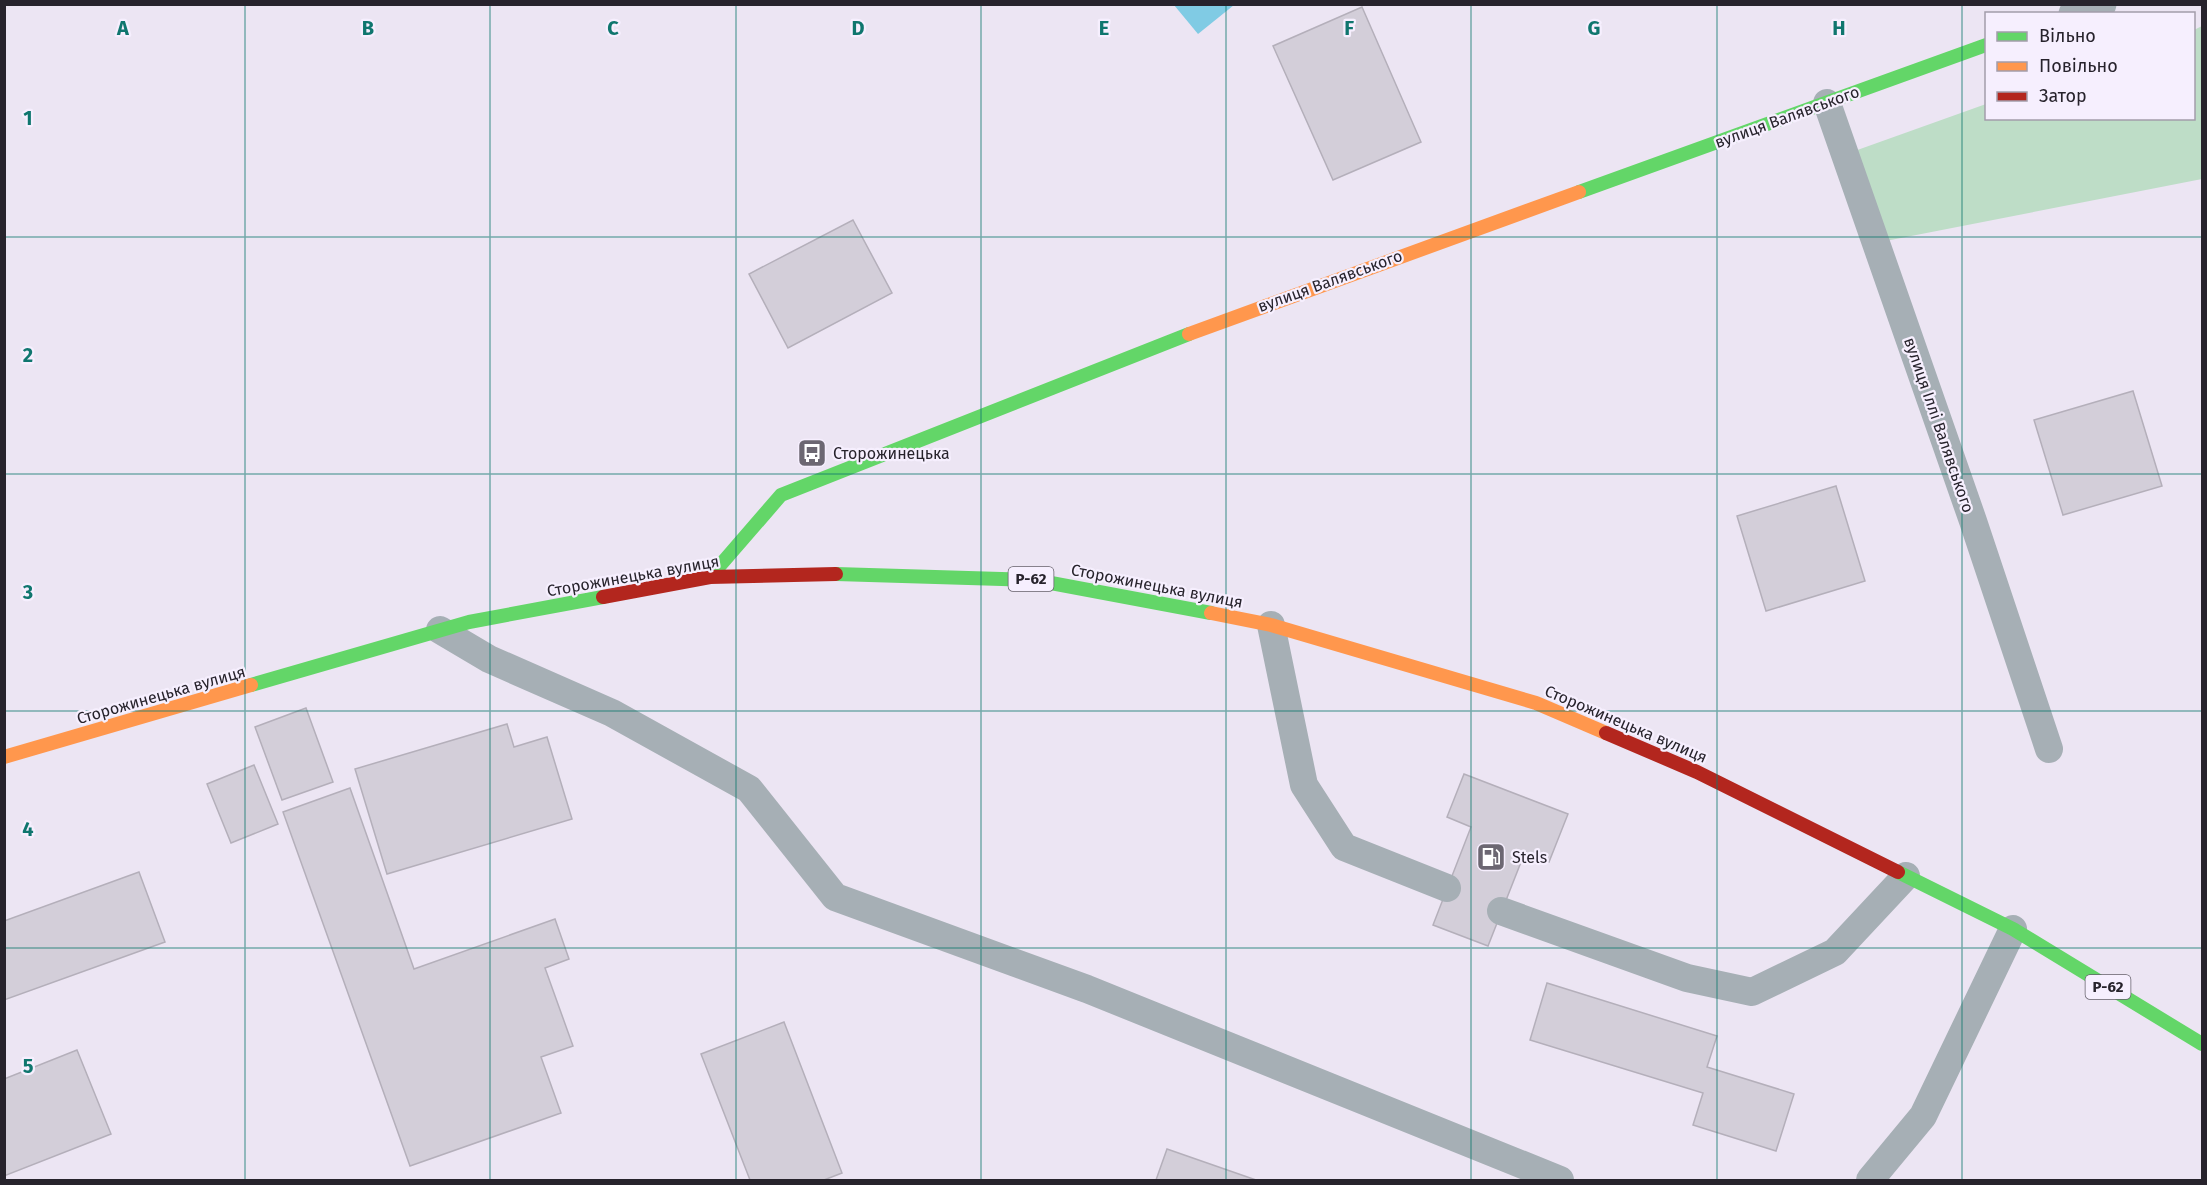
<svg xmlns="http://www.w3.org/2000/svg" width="2207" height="1185" font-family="'Fira Sans',sans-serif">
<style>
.green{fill:#beddc7}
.water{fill:#80cbe4}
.building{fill:#d3ced9;stroke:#b4afba;stroke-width:1.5}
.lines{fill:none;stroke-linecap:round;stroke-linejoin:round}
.lane{stroke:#a6afb5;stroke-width:28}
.street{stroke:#a6afb5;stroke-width:33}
.fast{stroke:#63d668;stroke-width:14}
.slow{stroke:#ff974d;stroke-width:14}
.jam{stroke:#b3261e;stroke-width:14}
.grid{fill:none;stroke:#0f766e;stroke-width:1.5;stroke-opacity:0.55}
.labels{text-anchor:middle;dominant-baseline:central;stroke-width:4.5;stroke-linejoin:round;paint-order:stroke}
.shield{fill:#f6effe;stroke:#65606b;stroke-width:1.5}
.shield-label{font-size:15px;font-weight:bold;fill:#27232c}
.street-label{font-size:16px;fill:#27232c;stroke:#f6effe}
.poi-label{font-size:16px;fill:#27232c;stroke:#f6effe;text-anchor:start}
.grid-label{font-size:20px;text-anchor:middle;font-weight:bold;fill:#0f766e;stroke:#f6effe;stroke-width:4.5;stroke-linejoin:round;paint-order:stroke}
</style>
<rect width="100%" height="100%" fill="#ece5f3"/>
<!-- green -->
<path class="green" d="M 2202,26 L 2202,179 L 1865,245 L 1835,158 L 1986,104 L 1986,118 L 2194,118 L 2194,30 Z"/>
<!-- water -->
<path class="water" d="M 1174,5 L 1234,5 L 1198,34 Z"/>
<!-- building -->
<g class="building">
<path d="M 1362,7 L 1421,142 L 1333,180 L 1273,46 Z"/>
<path d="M 853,220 L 892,293 L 788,348 L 749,274 Z"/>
<path d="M 2133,391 L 2162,486 L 2063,515 L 2034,420 Z"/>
<path d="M 1836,486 L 1865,581 L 1766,611 L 1737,516 Z"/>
<path d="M 306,708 L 333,782 L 282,800 L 255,727 Z"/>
<path d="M 507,724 L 514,747 L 547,737 L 572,819 L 387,874 L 355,769 Z"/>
<path d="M 254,765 L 278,824 L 231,843 L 207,784 Z"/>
<path d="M 1464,774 L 1568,814 L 1549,862 L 1525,852 L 1488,946 L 1433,925 L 1471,827 L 1447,817 Z"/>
<path d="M 350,788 L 414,969 L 555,919 L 569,959 L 545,968 L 573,1046 L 541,1057 L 561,1113 L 410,1166 L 283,812 Z"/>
<path d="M 139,872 L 165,942 L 4,1000 L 4,921 Z"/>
<path d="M 1547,983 L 1717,1036 L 1707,1067 L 1794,1094 L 1776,1151 L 1693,1125 L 1703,1093 L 1530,1040 Z"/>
<path d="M 784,1022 L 842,1173 L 824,1180 L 750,1180 L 701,1054 Z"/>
<path d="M 77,1050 L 111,1134 L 4,1176 L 4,1079 Z"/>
<path d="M 1167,1149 L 1256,1180 L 1156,1180 Z"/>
</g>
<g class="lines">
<!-- lane -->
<g class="lane">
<path d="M 1827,103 L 1973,521 L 2049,749"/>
<path d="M 1271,625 L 1304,785 L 1344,847 L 1447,888"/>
<path d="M 440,630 L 489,659 L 612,713 L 749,789 L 835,897 L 1087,989 L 1560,1180"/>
<path d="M 1501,911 L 1687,978 L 1752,992 L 1835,952 L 1906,876"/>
<path d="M 1870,1180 L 1923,1116 L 2013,929"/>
</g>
<!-- street -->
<path class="street" d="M 2075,14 L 2100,4"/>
<!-- fast -->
<g class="fast">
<path d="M 1579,192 L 1986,45"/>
<path d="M 836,574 L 1035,580 L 1211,613"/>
<path d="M 710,577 L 781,495 L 1189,334"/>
<path d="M 251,685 L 469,622 L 603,597"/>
<path d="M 1898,872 L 2013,929 L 2202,1044"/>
</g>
<!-- slow -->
<g class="slow">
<path d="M 1189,334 L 1579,192"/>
<path d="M 1211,613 L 1271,625 L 1536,703 L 1606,733"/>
<path d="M 4,757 L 251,685"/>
</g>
<!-- jam -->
<g class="jam">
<path d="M 603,597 L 710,577 L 836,574"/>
<path d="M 1606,733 L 1697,772 L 1898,872"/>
</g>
</g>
<!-- grid -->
<path class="grid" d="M 245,4 L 245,1180M 490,4 L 490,1180M 736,4 L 736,1180M 981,4 L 981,1180M 1226,4 L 1226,1180M 1471,4 L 1471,1180M 1717,4 L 1717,1180M 1962,4 L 1962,1180M 4,237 L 2202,237M 4,474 L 2202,474M 4,711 L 2202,711M 4,948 L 2202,948"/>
<!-- icons -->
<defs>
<g id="bus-square" transform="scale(1.5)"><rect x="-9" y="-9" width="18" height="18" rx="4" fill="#6c6772" stroke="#f6effe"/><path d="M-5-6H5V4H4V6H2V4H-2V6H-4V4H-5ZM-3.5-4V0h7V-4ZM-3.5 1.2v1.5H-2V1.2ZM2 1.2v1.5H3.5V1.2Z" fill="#fff"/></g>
<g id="fuel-square" transform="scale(1.5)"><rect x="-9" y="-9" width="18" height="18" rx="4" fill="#6c6772" stroke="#f6effe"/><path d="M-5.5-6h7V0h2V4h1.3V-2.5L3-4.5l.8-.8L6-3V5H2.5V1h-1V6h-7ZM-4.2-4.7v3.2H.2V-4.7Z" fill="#fff"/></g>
</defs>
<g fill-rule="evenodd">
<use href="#bus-square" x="812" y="453"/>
<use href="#fuel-square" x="1491" y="857"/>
</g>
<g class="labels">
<!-- shield labels -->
<g class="shield">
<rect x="1008.5" y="567" width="45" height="24" rx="4.5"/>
<rect x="2085.5" y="975" width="45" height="24" rx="4.5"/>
</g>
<g class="shield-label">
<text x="1031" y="579">Р-62</text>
<text x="2108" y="987">Р-62</text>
</g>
<!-- street labels -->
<g class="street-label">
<text transform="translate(1787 117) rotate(-20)">вулиця Валявського</text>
<text transform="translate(1330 281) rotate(-20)">вулиця Валявського</text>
<text transform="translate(1939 425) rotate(71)">вулиця Іллі Валявського</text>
<text transform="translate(633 576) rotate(-10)">Сторожинецька вулиця</text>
<text transform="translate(1157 586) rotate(11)">Сторожинецька вулиця</text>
<text transform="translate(161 695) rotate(-16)">Сторожинецька вулиця</text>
<text transform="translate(1626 724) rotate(23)">Сторожинецька вулиця</text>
</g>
<!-- poi labels -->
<g class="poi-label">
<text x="833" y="453">Сторожинецька</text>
<text x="1512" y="857">Stels</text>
</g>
</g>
<g class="grid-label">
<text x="123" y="35">A</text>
<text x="368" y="35">B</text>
<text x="613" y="35">C</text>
<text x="858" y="35">D</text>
<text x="1104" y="35">E</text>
<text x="1349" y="35">F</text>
<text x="1594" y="35">G</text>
<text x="1839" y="35">H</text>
<text x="28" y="125">1</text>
<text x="28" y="362">2</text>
<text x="28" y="599">3</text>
<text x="28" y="836">4</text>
<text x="28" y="1073">5</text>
</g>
<!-- border -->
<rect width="2207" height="1185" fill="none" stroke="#27232c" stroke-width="12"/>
<!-- legend -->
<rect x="1985" y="12" width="210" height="108" fill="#f6effe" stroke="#a39daa" stroke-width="1.5"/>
<rect x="1997" y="32" width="30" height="9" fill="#63d668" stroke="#a39daa" stroke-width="1.5"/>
<text x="2039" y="42" font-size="18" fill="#27232c">Вільно</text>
<rect x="1997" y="62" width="30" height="9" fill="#ff974d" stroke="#a39daa" stroke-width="1.5"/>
<text x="2039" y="72" font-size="18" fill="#27232c">Повільно</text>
<rect x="1997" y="92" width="30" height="9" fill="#b3261e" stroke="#a39daa" stroke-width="1.5"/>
<text x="2039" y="102" font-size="18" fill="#27232c">Затор</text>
</svg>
